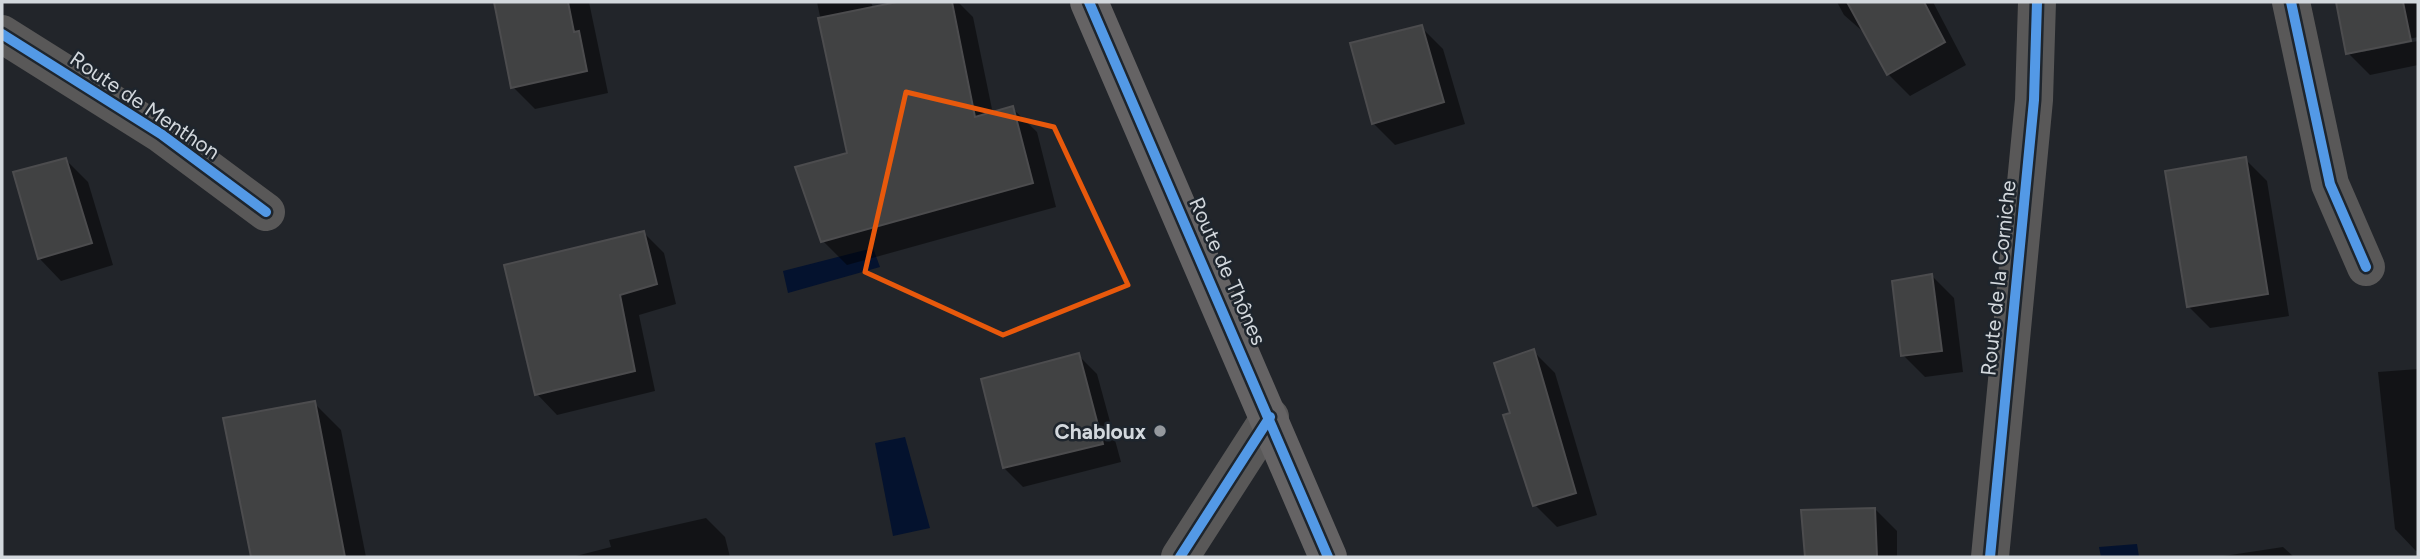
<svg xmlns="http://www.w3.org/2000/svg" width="2420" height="559" font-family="Figtree,sans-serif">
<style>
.water{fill:#04122e}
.shadow{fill:#0007}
.building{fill:#414243;stroke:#4c4c4e;stroke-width:2}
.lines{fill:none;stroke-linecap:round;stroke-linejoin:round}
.minor{stroke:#595858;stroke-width:38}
.secondary{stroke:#656364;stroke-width:38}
.cycleway-casing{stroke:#1e252d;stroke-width:15}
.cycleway{stroke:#5399e6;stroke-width:10}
.marked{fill:none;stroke:#e8590c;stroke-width:5;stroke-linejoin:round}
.poi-dot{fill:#95999e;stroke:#1e252d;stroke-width:2.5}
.labels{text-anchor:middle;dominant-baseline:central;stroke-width:5;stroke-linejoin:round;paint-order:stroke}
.street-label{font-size:21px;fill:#d3d8dd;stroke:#1e252d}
.poi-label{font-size:21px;font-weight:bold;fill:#d3d8dd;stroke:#1e252d;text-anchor:end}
</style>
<rect width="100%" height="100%" fill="#22252a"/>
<!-- water -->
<g class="water">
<path d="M 873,248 L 880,267 L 788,293 L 783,271 Z"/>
<path d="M 905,437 L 930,528 L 893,536 L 875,443 Z"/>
<path d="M 2137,544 L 2139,557 L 2101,557 L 2099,547 Z"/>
</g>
<!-- shadow -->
<g class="shadow">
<path d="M 496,2 L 589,2 L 608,93 L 535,109 L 513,87 Z"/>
<path d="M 817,2 L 871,2 L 873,8 L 906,2 L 958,2 L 973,17 L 993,114 L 1012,108 L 1037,132 L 1056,207 L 847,265 L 823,241 L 849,154 Z"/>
<path d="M 1837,2 L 1933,2 L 1966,65 L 1910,96 L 1888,74 L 1868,36 L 1844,15 Z"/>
<path d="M 2337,2 L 2418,2 L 2418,37 L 2362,49 L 2362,52 L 2418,41 L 2418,65 L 2370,75 L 2348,53 Z"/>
<path d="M 1421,27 L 1443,49 L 1465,124 L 1395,145 L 1373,123 Z"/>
<path d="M 2245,159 L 2267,181 L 2289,316 L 2210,328 L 2188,306 Z"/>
<path d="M 66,160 L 88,182 L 113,265 L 61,281 L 39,258 Z"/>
<path d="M 644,233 L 664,253 L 676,304 L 639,315 L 655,391 L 557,415 L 537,394 Z"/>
<path d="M 1932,276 L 1954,298 L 1963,372 L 1925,377 L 1903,355 Z"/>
<path d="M 1533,351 L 1555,373 L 1597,515 L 1557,527 L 1535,505 Z"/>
<path d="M 1078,355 L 1097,374 L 1121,462 L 1023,487 L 1004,468 Z"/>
<path d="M 2418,369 L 2418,550 L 2416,551 L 2395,529 L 2378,372 Z"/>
<path d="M 314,403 L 341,430 L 366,557 L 253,557 L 225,420 Z"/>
<path d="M 1875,509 L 1897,531 L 1897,557 L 1806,557 L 1803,512 Z"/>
<path d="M 706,518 L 725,537 L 730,557 L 572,557 L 611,547 L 609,540 Z"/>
<path d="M 2283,547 L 2294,557 L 2217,557 Z"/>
</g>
<!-- building -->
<g class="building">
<path d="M 494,2 L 568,2 L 574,32 L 579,31 L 587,71 L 511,88 Z"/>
<path d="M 897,2 L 952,2 L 975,117 L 1013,106 L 1033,183 L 821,242 L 795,167 L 847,153 L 818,18 Z"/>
<path d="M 1847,2 L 1924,2 L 1945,42 L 1887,75 Z"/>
<path d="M 2336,2 L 2403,2 L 2411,41 L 2346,54 Z"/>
<path d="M 1422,25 L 1444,102 L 1372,124 L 1350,43 Z"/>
<path d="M 2246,157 L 2268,294 L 2187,307 L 2165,171 Z"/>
<path d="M 66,158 L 92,243 L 38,259 L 13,172 Z"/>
<path d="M 644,231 L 657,284 L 620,295 L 635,371 L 535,395 L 504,265 Z"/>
<path d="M 1932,274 L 1942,351 L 1901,356 L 1892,281 Z"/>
<path d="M 1534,349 L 1576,493 L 1533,506 L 1503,415 L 1510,413 L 1494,363 Z"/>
<path d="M 1079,353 L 1103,444 L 1003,468 L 981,379 Z"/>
<path d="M 315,401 L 345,557 L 251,557 L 223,418 Z"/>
<path d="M 1875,508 L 1877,557 L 1805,557 L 1801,510 Z"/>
</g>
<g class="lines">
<!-- minor -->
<g class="minor">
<path d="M 2291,2 L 2330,184 L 2366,267"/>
<path d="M 2,34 L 161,134 L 266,212"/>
<path d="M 1180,557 L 1270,417"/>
<path d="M 1990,557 L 2034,100 L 2037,2"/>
</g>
<!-- secondary -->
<path class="secondary" d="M 1089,2 L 1328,557"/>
<!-- cycleway casing -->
<g class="cycleway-casing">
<g id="cycleway">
<path d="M 1089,2 L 1328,557"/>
<path d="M 2291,2 L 2330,184 L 2366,267"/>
<path d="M 2,34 L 161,134 L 266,212"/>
<path d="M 1180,557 L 1270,417"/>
<path d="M 1990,557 L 2034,100 L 2037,2"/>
</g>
</g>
<!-- cycleway -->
<use href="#cycleway" class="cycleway"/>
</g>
<!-- marked area -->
<path class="marked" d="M 906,92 L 1054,127 L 1128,285 L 1003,335 L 865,272 Z"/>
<!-- markers -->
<circle class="poi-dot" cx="1160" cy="431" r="7"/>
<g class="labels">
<!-- street labels -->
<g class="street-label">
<text transform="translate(145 105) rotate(34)">Route de Menthon</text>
<text transform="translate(1228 271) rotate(66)">Route de Thônes</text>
<text transform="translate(1998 278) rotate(-84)">Route de la Corniche</text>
</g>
<!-- poi labels -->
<g class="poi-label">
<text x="1146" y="431">Chabloux</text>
</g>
</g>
<!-- border -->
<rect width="2420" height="559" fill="none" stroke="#d3d8dd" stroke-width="7"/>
</svg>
